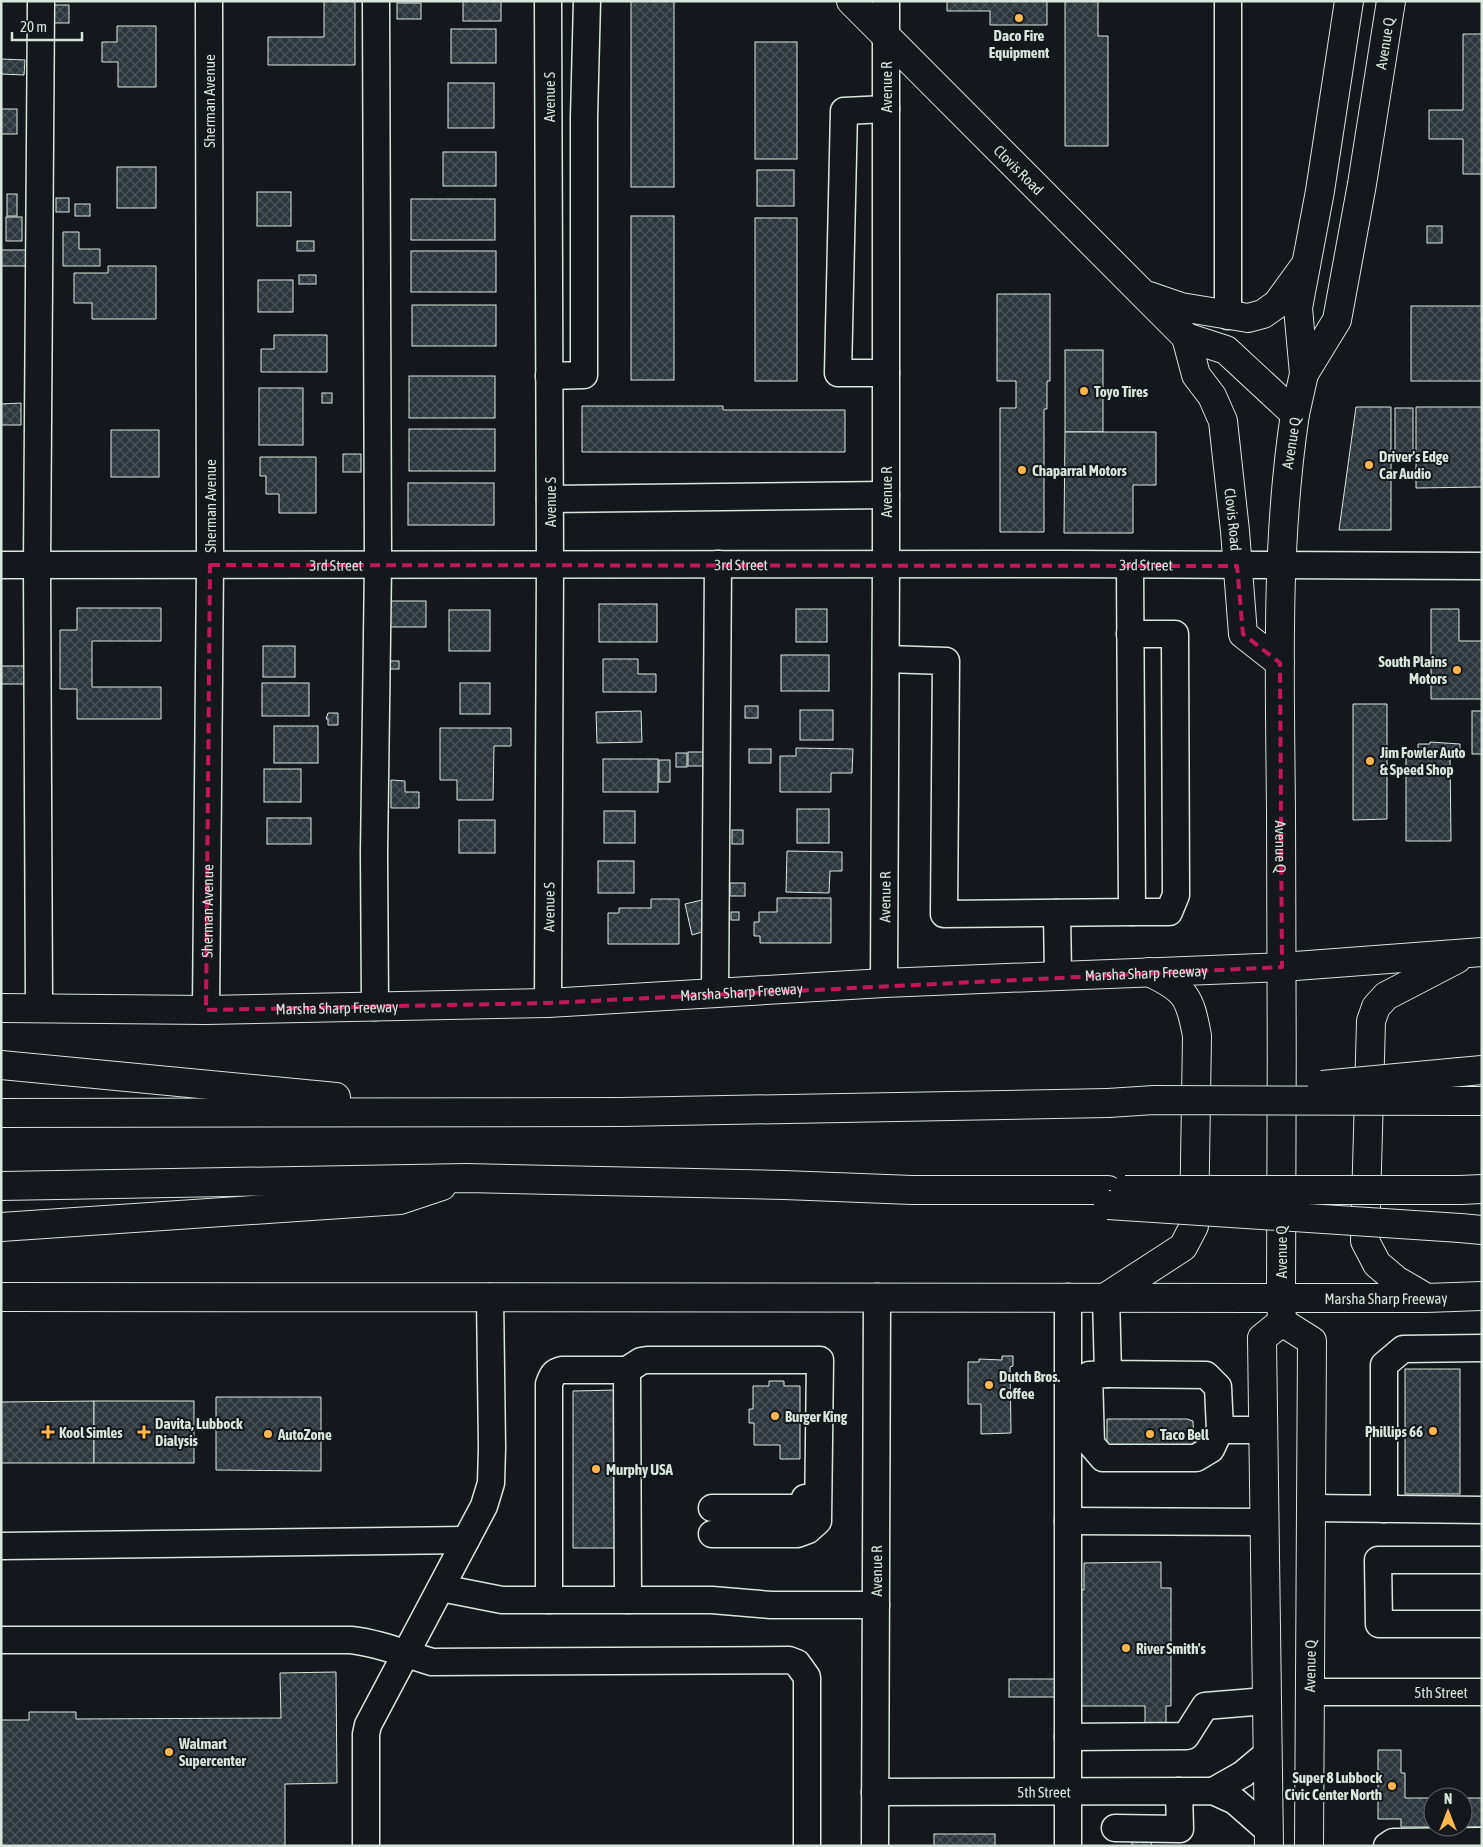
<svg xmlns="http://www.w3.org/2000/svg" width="1483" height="1847" font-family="'Asap Condensed',sans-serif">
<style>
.building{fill:url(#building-cross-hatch);stroke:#d8e6dc}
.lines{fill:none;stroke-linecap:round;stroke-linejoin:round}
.minor-casing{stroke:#d8e6dc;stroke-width:29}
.major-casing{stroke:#d8e6dc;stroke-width:30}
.highway-casing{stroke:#d8e6dc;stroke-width:30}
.minor{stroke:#14181c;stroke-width:26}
.major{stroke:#14181c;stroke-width:28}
.highway{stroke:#14181c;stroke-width:28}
.highway-bridge-casing{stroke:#d8e6dc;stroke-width:30;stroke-linecap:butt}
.highway-bridge{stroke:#14181c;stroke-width:28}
.marked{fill:none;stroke:#c2185b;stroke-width:4;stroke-dasharray:10 6;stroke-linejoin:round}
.poi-dot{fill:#ffb74d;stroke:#14181c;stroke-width:2}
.labels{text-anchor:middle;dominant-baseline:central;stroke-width:4;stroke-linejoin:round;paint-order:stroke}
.poi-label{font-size:15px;font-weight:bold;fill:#d8e6dc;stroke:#14181c;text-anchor:start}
.street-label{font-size:15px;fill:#d8e6dc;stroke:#14181c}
</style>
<defs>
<pattern id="building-cross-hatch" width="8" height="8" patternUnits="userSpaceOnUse" patternTransform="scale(1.25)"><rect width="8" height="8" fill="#2c363c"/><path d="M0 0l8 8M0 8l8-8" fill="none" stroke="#4a5358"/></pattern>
</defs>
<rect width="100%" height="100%" fill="#14181c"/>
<!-- building -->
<g class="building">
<path d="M 324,1 L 355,1 L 355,65 L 268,65 L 268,37 L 324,37 Z"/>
<rect x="463" y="1" width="38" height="20"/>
<rect x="631" y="1" width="43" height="186"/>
<path d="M 947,1 L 1047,1 L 1047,25 L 990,25 L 990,11 L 947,11 Z"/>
<path d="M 1065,1 L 1098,1 L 1098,36 L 1108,36 L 1108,146 L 1065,146 Z"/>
<rect x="397" y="3" width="24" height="16"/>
<rect x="50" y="5" width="19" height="18"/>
<path d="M 117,26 L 156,26 L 156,87 L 118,87 L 118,62 L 102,62 L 102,42 L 117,42 Z"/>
<rect x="451" y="29" width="45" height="34"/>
<path d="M 1463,34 L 1482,34 L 1482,174 L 1463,174 L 1463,139 L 1429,139 L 1429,110 L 1463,110 Z"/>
<rect x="755" y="42" width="42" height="117"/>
<path d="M 1,59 L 25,60 L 24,75 L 1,74 Z"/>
<rect x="448" y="83" width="46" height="45"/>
<rect x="1" y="109" width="16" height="25"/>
<rect x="443" y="152" width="53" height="34"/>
<rect x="117" y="167" width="39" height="41"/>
<rect x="757" y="170" width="37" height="36"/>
<rect x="257" y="192" width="34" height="34"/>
<rect x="7" y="194" width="10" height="22"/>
<rect x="56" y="198" width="13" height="14"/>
<rect x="411" y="199" width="84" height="41"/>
<rect x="75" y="204" width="15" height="12"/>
<rect x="631" y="216" width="43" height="164"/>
<rect x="6" y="217" width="16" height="24"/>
<rect x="755" y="218" width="42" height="163"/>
<rect x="1427" y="226" width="15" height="17"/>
<path d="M 63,232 L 79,232 L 79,249 L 100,249 L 100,266 L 63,266 Z"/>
<rect x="297" y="241" width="17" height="10"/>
<rect x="1" y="250" width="26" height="16"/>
<rect x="411" y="251" width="85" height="41"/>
<path d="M 108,266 L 156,266 L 156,319 L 92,319 L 92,303 L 74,303 L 74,273 L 108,273 Z"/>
<rect x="299" y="275" width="17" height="9"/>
<rect x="258" y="280" width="35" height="32"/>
<path d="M 997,294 L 1050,294 L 1050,381 L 1047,381 L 1047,409 L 1044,409 L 1044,532 L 1000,532 L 1000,408 L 1016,408 L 1016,381 L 997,381 Z"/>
<rect x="412" y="305" width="84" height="41"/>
<rect x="1411" y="306" width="71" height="75"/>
<path d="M 274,335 L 327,335 L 327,372 L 261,372 L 261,349 L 274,349 Z"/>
<rect x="1065" y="350" width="38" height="82"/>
<rect x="409" y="376" width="86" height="42"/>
<rect x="259" y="388" width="44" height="57"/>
<rect x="322" y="393" width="10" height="10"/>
<path d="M 21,403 L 21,425 L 1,425 L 1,404 Z"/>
<path d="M 582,406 L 723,406 L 723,410 L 845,410 L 845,452 L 582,452 Z"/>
<path d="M 1356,407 L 1391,407 L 1391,530 L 1339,530 Z"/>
<path d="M 1416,407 L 1482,407 L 1482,487 L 1416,488 Z"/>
<rect x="1395" y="408" width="18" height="51"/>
<rect x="409" y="429" width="86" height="42"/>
<rect x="111" y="430" width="48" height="47"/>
<path d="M 1065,432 L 1156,432 L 1156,485 L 1133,485 L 1133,533 L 1064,533 Z"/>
<rect x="343" y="454" width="18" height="18"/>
<path d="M 260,457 L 316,457 L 316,513 L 279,513 L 279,494 L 266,494 L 266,476 L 260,476 Z"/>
<rect x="408" y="483" width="86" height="42"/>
<rect x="387" y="601" width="39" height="26"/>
<rect x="599" y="604" width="58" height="38"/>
<path d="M 77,608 L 161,608 L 161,641 L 92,641 L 92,687 L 161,687 L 161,719 L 77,719 L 77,689 L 60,689 L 60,630 L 77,630 Z"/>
<rect x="796" y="609" width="31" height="33"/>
<path d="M 1431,609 L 1459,609 L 1459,641 L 1482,641 L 1482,699 L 1431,699 Z"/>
<rect x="449" y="610" width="41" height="41"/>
<rect x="263" y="646" width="32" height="31"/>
<rect x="781" y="655" width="48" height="36"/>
<path d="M 603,659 L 638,659 L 638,674 L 656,674 L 656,692 L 603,692 Z"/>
<rect x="389" y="661" width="10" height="8"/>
<rect x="1" y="666" width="26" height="18"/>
<rect x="262" y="683" width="47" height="33"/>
<rect x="460" y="683" width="30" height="31"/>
<path d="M 1353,704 L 1387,704 L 1387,819 L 1353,820 Z"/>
<rect x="745" y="706" width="13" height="12"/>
<rect x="800" y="710" width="33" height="30"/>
<path d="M 641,711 L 642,742 L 597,743 L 596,712 Z"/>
<rect x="1472" y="711" width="10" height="43"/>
<path d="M 328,713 L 338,713 L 338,725 L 328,725 L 328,719 L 326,719 Z"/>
<rect x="274" y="726" width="44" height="37"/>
<path d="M 440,728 L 511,728 L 511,746 L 494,746 L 493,800 L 457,800 L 457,780 L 440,780 Z"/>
<path d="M 1430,742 L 1460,744 L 1460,756 L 1450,756 L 1451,841 L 1406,841 L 1406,755 L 1418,755 L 1418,744 L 1430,744 Z"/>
<path d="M 796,748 L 853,749 L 852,773 L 831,773 L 831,792 L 780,792 L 780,756 L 796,756 Z"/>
<rect x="749" y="749" width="22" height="14"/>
<rect x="688" y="752" width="18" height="14"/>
<rect x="676" y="753" width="11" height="14"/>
<rect x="603" y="759" width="55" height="33"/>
<rect x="659" y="760" width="11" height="22"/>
<rect x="264" y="769" width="37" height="33"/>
<path d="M 391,780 L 405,781 L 405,792 L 419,792 L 419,808 L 391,808 Z"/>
<rect x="797" y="809" width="32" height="34"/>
<rect x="604" y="811" width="31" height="32"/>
<rect x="267" y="818" width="44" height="26"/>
<rect x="459" y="820" width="36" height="33"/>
<rect x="732" y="830" width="11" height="14"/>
<path d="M 787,851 L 842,852 L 842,871 L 830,871 L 829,893 L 786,892 Z"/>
<rect x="598" y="861" width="36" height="32"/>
<rect x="730" y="883" width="15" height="13"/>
<path d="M 777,898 L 831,898 L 831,943 L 760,943 L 760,936 L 754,936 L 754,922 L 759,922 L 759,912 L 777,912 Z"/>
<path d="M 651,899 L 679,899 L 679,944 L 608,944 L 608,913 L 619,913 L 619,908 L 651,908 Z"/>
<path d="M 702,900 L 709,930 L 692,935 L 685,904 Z"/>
<rect x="731" y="912" width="8" height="8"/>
<path d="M 1002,1356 L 1013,1356 L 1013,1366 L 1010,1367 L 1011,1433 L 981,1434 L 981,1404 L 968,1404 L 968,1362 L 979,1362 L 979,1359 L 1002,1360 Z"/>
<rect x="1405" y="1369" width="55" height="125"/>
<path d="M 769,1381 L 784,1381 L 784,1386 L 800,1386 L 800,1459 L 780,1459 L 780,1445 L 754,1445 L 754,1423 L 749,1423 L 749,1409 L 753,1409 L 753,1386 L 769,1386 Z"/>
<path d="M 618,1390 L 619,1548 L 573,1548 L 573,1391 Z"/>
<path d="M 216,1397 L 321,1397 L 321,1471 L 216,1470 Z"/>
<path d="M 94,1401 L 94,1463 L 1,1463 L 1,1402 Z"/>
<rect x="94" y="1401" width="100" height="62"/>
<path d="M 1107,1419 L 1187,1419 L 1193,1421 L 1194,1448 L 1107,1450 Z"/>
<path d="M 1161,1562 L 1161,1588 L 1171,1588 L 1171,1706 L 1166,1706 L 1166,1726 L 1145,1726 L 1145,1706 L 1081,1706 L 1080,1590 L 1084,1590 L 1084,1563 Z"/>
<path d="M 336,1672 L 337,1783 L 285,1784 L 285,1846 L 1,1846 L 1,1720 L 29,1720 L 29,1712 L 76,1712 L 76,1719 L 281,1718 L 280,1673 Z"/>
<rect x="1009" y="1679" width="46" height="18"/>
<path d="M 1378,1750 L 1401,1750 L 1401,1773 L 1405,1773 L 1405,1798 L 1433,1798 L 1433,1827 L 1401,1827 L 1401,1819 L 1378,1819 Z"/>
<rect x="1463" y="1798" width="19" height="29"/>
<rect x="934" y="1834" width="61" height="12"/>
<path d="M 1132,1838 L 1152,1838 L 1151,1846 L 1132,1846 Z"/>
</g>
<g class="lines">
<!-- minor casing -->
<g class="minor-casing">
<g id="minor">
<path d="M 1228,1 L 1228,316"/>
<path d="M 886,109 L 844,111 L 838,373 L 886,373"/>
<path d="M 549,376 L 584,375 L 584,117 L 587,1"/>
<path d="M 550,499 L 886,495"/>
<path id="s1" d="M 1,565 L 1066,564 L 1482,566"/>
<path d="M 1130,634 L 1175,634 L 1176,895 L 1169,912 L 1132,912"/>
<path d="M 886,659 L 946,661 L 944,914 L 1132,912 L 1130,565"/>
<path d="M 1057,913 L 1058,975"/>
<path id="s2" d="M 884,983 L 886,564 L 886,1"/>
<path d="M 715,993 L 718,564"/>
<path id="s3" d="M 548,1003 L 550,564 L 548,1"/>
<path d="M 375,1007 L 374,853 L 378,565 L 376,1"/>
<path d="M 39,1008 L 37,565 L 41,1"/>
<path id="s4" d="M 206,1010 L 210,565 L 209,1"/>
<path d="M 1106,1297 L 1108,1374 L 1206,1375 L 1218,1387 L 1220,1430 L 1262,1430"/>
<path d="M 627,1370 L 641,1361 L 647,1360 L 820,1360 L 818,1521 L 808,1530 L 797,1534 L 712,1534"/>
<path d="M 1108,1374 L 1089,1375 L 1091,1444 L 1103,1458 L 1196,1458 L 1211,1449 L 1220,1430"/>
<path d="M 712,1508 L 797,1508 L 802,1505 L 805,1498"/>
<path d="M 1312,1508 L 1482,1510"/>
<path d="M 1384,1509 L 1384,1365 L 1403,1349 L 1482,1348"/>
<path d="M 1068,1521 L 1263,1522"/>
<path d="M 1,1546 L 466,1540"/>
<path d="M 1482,1560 L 1378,1560 L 1379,1624 L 1482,1624"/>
<path d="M 441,1588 L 502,1600 L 712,1600 L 771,1605 L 876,1605"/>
<path d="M 549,1600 L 549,1384 C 552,1376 553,1372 562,1370 L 627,1370 L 628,1600"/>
<path d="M 1,1640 L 351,1640 C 379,1643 405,1654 432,1662 L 789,1660 L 797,1663 L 807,1677 L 807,1846"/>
<path id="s5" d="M 1310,1692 L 1482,1692"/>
<path d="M 1068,1737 L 1186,1736 L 1205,1706 L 1266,1701"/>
<path d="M 1213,1791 L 1243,1774 L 1267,1754"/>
<path id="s6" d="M 875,1792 L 1213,1791 L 1235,1801 L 1268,1830"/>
<path d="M 1115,1828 L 1180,1829 L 1179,1791"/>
<path d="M 366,1846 L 366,1734 L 368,1725 L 484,1506 L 491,1483 L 492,1448 L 490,1297"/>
<path id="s7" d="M 875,1846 L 877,1297"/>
<path d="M 1068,1846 L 1068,1297"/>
<path d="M 1387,1846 L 1393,1842 L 1482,1841"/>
</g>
</g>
<!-- major casing -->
<g class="major-casing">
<g id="major">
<path id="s8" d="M 1304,374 L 1337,320 L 1362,184 L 1391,1"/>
<path d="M 1295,414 L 1304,374 L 1298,308 L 1320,191 L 1349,1"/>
<path id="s9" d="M 1,1008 L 206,1010 L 548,1003 L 884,983 L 1282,967 L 1482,952"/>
<path id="s10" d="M 1,1297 L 1426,1298 L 1482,1296"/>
<path d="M 1106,1297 L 1183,1247 L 1194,1226 L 1197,1036 C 1190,996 1185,989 1149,972"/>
<path d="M 1425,1297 L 1396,1280 L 1377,1264 L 1365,1241 L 1371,1021 L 1376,1007 L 1386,996 L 1457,959"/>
</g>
</g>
<!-- highway casing -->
<g class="highway-casing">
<g id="highway">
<path id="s11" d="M 851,1 L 1186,337 L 1226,350 L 1295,414 C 1275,546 1280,680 1281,813 C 1282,974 1282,1136 1281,1297 L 1282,1322"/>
<path d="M 1149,296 L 1181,307 L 1248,318 L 1263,314 L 1277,304 L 1306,264"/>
<path id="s12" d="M 1186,337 L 1196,375 L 1212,396 L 1223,421 L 1235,531 L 1243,634 L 1280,663"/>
<path d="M 1,1065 L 336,1097"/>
<path d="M 1460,1072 L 1482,1070"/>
<path d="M 1460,1101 L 1482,1101"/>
<path d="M 1,1113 L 621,1112 L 1108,1103"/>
<path d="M 1,1186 L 466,1178 L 784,1185 L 912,1190 L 1108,1190"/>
<path d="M 1460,1190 L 1482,1189"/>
<path d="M 1,1227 L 400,1200 L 442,1186"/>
<path d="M 1460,1228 L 1482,1230"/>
<path d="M 1282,1322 L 1312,1341 L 1309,1846"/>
<path d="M 1269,1846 L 1262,1338 L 1282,1322"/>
</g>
</g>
<!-- minor -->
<use href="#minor" class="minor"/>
<!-- major -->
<use href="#major" class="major"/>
<!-- highway -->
<use href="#highway" class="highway"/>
<!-- highway-bridge casing -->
<g class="highway-bridge-casing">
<g id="highway-bridge">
<path d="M 1322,1085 L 1460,1072"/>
<path d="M 1108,1103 L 1154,1100 L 1460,1101"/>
<path d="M 1125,1190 L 1460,1190"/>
<path d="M 1108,1205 L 1460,1228"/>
</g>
</g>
<!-- highway-bridge -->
<use href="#highway-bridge" class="highway-bridge"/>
</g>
<!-- marked area -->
<path class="marked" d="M 210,565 L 1237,566 L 1243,634 L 1280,663 L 1282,967 L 548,1003 L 206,1010 Z"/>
<!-- markers -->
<g class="poi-dot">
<circle cx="1019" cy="18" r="5"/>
<circle cx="1084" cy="391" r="5"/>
<circle cx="1369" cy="465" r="5"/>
<circle cx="1022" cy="470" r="5"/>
<circle cx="1457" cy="670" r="5"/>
<circle cx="1370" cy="761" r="5"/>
<circle cx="989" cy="1385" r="5"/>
<circle cx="775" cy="1416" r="5"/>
<circle cx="1433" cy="1431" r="5"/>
<path d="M45.5 1424.5h5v5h5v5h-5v5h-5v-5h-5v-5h5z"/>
<path d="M141.5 1424.5h5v5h5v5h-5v5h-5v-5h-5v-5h5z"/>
<circle cx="268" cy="1434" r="5"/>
<circle cx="1150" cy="1434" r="5"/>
<circle cx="596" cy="1469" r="5"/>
<circle cx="1126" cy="1648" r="5"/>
<circle cx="169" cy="1752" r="5"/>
<circle cx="1392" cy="1786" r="5"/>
</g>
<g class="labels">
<!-- poi labels -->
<g class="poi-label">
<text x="1019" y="35" text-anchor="middle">Daco Fire<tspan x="1019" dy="17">Equipment</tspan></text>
<text x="1094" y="391">Toyo Tires</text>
<text x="1379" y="456">Driver's Edge<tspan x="1379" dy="17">Car Audio</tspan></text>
<text x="1032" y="470">Chaparral Motors</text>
<text x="1447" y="661" text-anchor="end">South Plains<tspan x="1447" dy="17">Motors</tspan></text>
<text x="1380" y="752">Jim Fowler Auto<tspan x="1380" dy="17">&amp; Speed Shop</tspan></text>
<text x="999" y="1376">Dutch Bros.<tspan x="999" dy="17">Coffee</tspan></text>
<text x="785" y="1416">Burger King</text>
<text x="155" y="1423">Davita, Lubbock<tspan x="155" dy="17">Dialysis</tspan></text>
<text x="1423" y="1431" text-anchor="end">Phillips 66</text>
<text x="59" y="1432">Kool Simles</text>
<text x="278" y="1434">AutoZone</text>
<text x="1160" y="1434">Taco Bell</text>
<text x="606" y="1469">Murphy USA</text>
<text x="1136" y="1648">River Smith's</text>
<text x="179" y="1743">Walmart<tspan x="179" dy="17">Supercenter</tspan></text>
<text x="1382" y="1777" text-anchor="end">Super 8 Lubbock<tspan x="1382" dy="17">Civic Center North</tspan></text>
</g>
<!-- street labels -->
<g class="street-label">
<text stroke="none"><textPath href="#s8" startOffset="344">Avenue Q</textPath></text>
<text transform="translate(886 87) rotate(-90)">Avenue R</text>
<text transform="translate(549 97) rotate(-90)">Avenue S</text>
<text transform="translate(209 101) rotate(-90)">Sherman Avenue</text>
<text stroke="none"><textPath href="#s11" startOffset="238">Clovis Road</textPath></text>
<text transform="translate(1291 443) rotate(-81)">Avenue Q</text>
<text transform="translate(886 492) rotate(-90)">Avenue R</text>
<text transform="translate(550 502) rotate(-90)">Avenue S</text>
<text transform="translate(210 506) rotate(-90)">Sherman Avenue</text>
<text stroke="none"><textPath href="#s12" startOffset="192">Clovis Road</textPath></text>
<text stroke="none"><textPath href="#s1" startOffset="740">3rd Street</textPath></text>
<text stroke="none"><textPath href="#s1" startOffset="335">3rd Street</textPath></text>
<text stroke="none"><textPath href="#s1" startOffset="1145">3rd Street</textPath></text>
<text stroke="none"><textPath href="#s11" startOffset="1044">Avenue Q</textPath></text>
<text stroke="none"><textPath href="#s2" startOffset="86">Avenue R</textPath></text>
<text stroke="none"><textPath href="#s3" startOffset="96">Avenue S</textPath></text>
<text stroke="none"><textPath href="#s4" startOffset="99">Sherman Avenue</textPath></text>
<text stroke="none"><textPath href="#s9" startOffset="1146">Marsha Sharp Freeway</textPath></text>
<text stroke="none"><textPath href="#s9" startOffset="741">Marsha Sharp Freeway</textPath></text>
<text stroke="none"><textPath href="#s9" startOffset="336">Marsha Sharp Freeway</textPath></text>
<text transform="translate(1281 1252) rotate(-90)">Avenue Q</text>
<text stroke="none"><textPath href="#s10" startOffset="1385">Marsha Sharp Freeway</textPath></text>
<text stroke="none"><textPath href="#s7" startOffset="275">Avenue R</textPath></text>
<text transform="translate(1310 1666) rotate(-89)">Avenue Q</text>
<text stroke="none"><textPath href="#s5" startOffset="131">5th Street</textPath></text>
<text stroke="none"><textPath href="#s6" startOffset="169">5th Street</textPath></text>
</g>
</g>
<!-- border -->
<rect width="1483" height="1847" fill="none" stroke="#d8e6dc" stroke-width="5"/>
<!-- north arrow -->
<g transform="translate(1448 1812)"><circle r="24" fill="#14181c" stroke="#626a69"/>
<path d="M0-4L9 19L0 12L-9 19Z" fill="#ffb74d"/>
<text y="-8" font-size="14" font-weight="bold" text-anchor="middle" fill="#d8e6dc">N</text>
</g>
<!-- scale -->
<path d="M12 32v8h70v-8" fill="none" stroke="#d8e6dc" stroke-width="2.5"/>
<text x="20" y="32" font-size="15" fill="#d8e6dc" stroke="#14181c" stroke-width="4" paint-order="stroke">20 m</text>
</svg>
